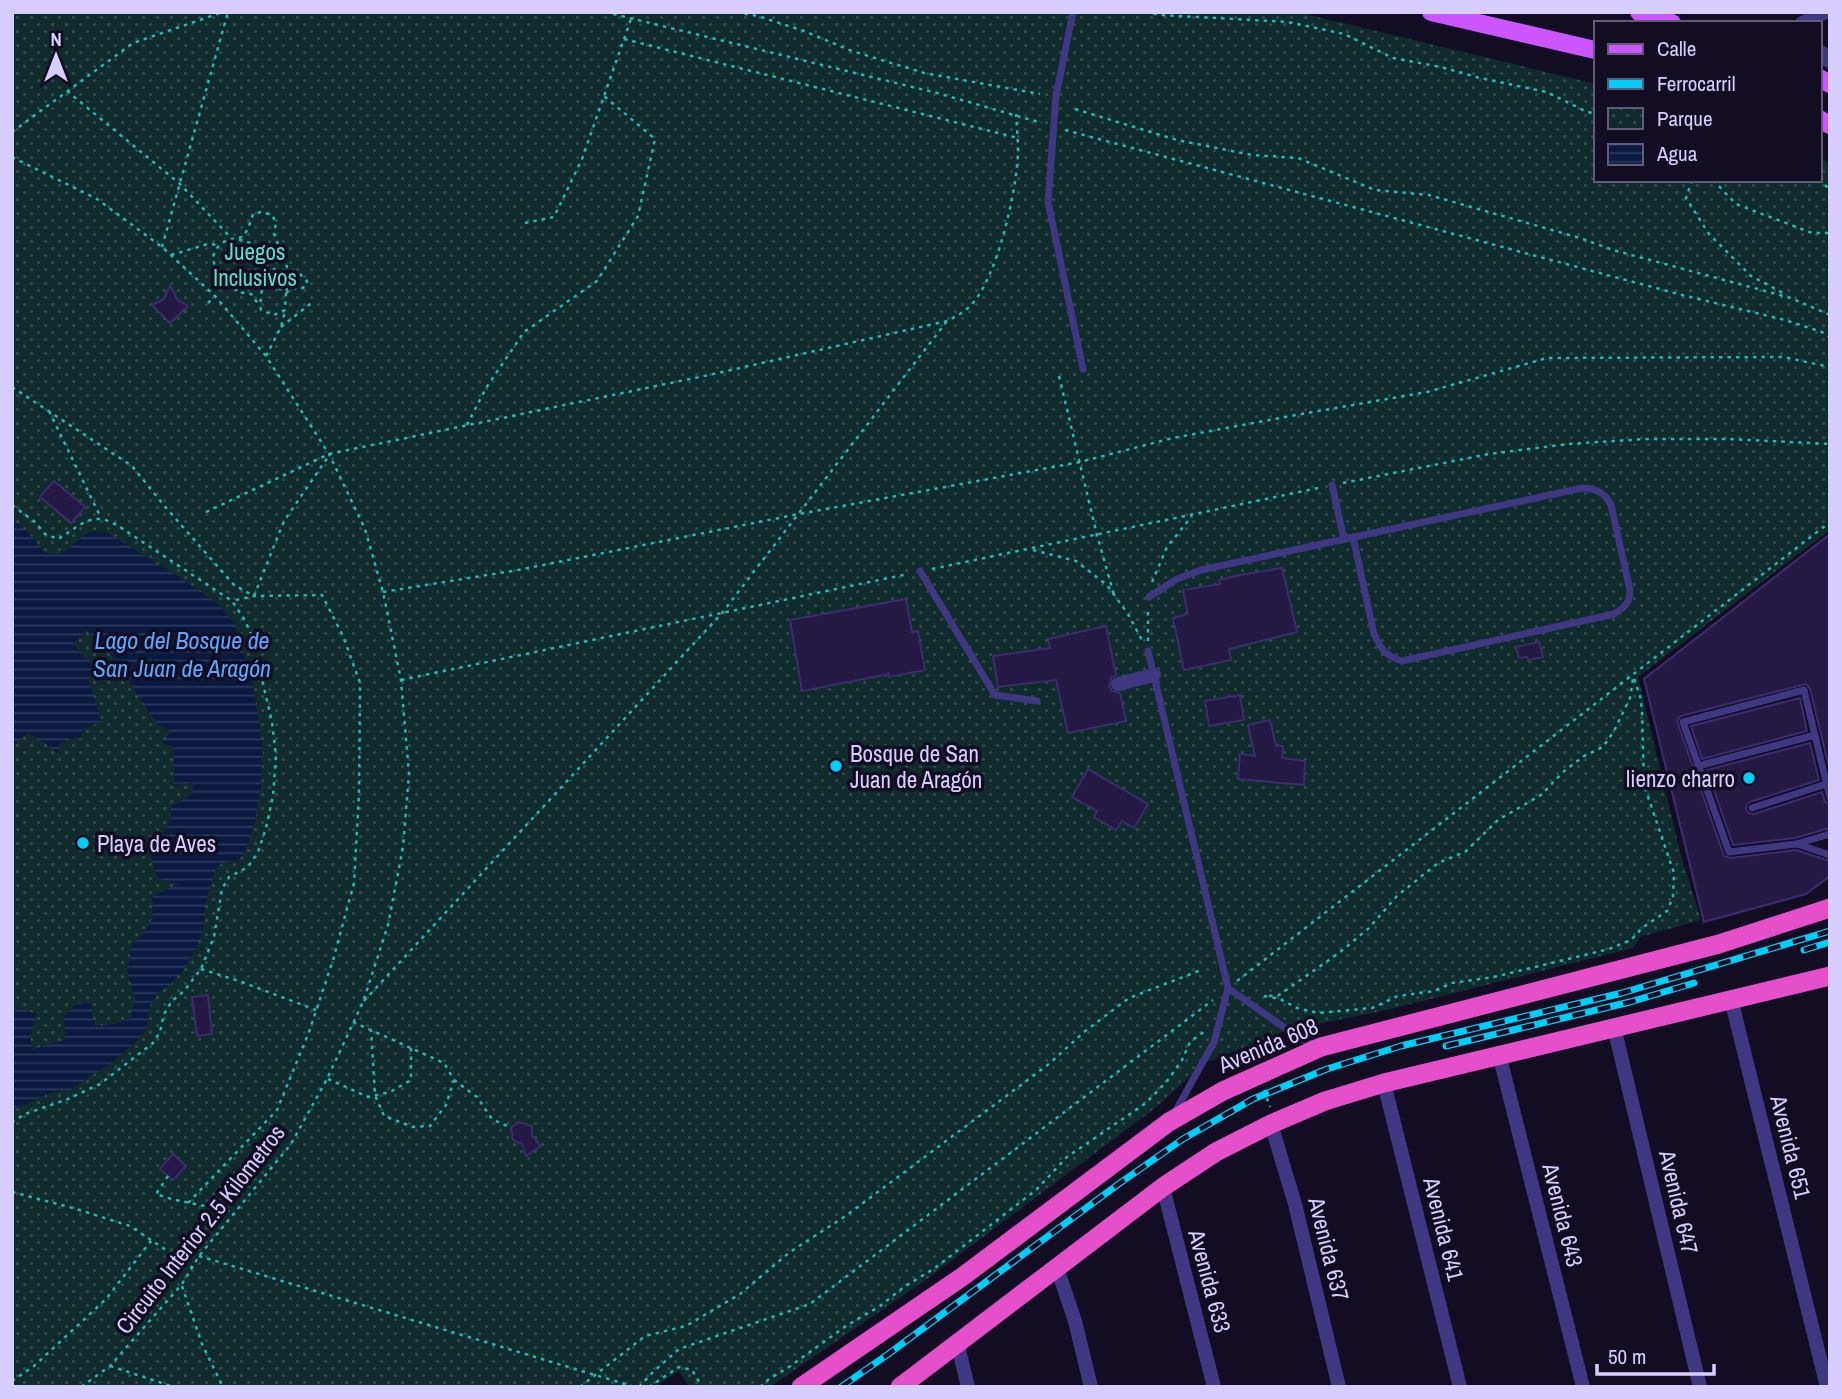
<svg xmlns="http://www.w3.org/2000/svg" width="1842" height="1399" font-family="'Archivo Narrow',sans-serif">
<style>
.park{fill:url(#park-dots)}
.water{fill:url(#water-rules)}
.building{fill:#241943;stroke:#3d2b6f;stroke-width:2}
.lines{fill:none;stroke-linecap:round;stroke-linejoin:round}
.path{stroke:#2cb3b4;stroke-width:2.5;stroke-dasharray:3.5 5;stroke-linecap:butt}
.service{stroke:#3f3781;stroke-width:7}
.minor{stroke:#3f3781;stroke-width:14}
.tertiary{stroke:#3f3781;stroke-width:18}
.primary{stroke:#cb55ff;stroke-width:18}
.trunk{stroke:#e54fc9;stroke-width:19}
.rail-casing{stroke:#00cef9;stroke-width:7}
.rail{stroke:#120d22;stroke-width:4.5;stroke-dasharray:13;stroke-linecap:butt}
.poi-dot{fill:#00cef9;stroke:#120d22;stroke-width:2.5}
.labels{text-anchor:middle;dominant-baseline:central;stroke-width:7;stroke-linejoin:round;paint-order:stroke}
.park-label{font-size:23px;fill:#58e0c8;stroke:#120d22}
.poi-label{font-size:23px;fill:#d7ceff;stroke:#120d22;text-anchor:start}
.street-label{font-size:23px;fill:#d7ceff;stroke:#120d22}
.water-label{font-size:24px;font-style:italic;fill:#5ca8ff;stroke:#120d22}
</style>
<defs>
<pattern id="park-dots" width="8" height="8" patternUnits="userSpaceOnUse" patternTransform="scale(1.75)"><rect width="8" height="8" fill="#102b2c"/><path d="M2 2h.1M6 6h.1" fill="none" stroke="#32494c" stroke-width="1.8" stroke-linecap="round"/></pattern>
<pattern id="water-rules" width="6" height="5" patternUnits="userSpaceOnUse" patternTransform="scale(1.75)"><rect width="6" height="5" fill="#09193f"/><path d="M0 2.5h6" fill="none" stroke="#2c395c"/></pattern>
</defs>
<rect width="100%" height="100%" fill="#120d22"/>
<!-- park -->
<path class="park" d="M 12,12 L 1297,12 L 1592,83 L 1595,88 L 1595,180 L 1819,180 L 1819,156 L 1830,164 L 1830,530 L 1638,677 L 1681,855 L 1701,920 L 1640,937 L 1633,948 L 1387,1010 L 1287,1030 L 1203,1064 L 1158,1106 L 927,1279 L 770,1387 L 689,1387 L 679,1371 L 655,1387 L 12,1387 Z"/>
<!-- water -->
<path class="water" d="M 12,520 L 27,531 L 44,552 L 54,555 L 65,552 L 87,533 L 96,531 L 108,533 L 193,586 L 219,605 L 235,625 L 253,683 L 263,750 L 261,786 L 255,822 L 244,854 L 238,860 L 222,863 L 215,870 L 205,906 L 204,928 L 198,944 L 184,969 L 170,985 L 158,992 L 150,1006 L 147,1026 L 142,1036 L 114,1061 L 68,1091 L 50,1093 L 27,1104 L 12,1108 L 12,1012 L 20,1008 L 37,1014 L 30,1036 L 33,1049 L 65,1040 L 64,1017 L 75,1005 L 91,1002 L 94,1026 L 115,1024 L 131,1018 L 135,997 L 127,971 L 132,945 L 143,934 L 153,917 L 152,897 L 178,884 L 157,878 L 149,848 C 164,833 171,828 171,806 L 184,800 L 193,792 L 192,782 L 175,787 L 174,748 L 163,743 L 171,731 L 159,726 L 137,695 L 121,665 L 86,630 L 73,644 L 95,669 L 88,678 L 102,722 L 82,729 L 81,739 C 65,736 63,739 57,753 L 45,743 L 28,733 L 12,746 Z"/>
<!-- building -->
<g class="building">
<path d="M 170,286 L 178,300 L 188,306 L 170,323 L 152,305 L 164,299 Z"/>
<path d="M 54,481 L 85,507 L 71,523 L 40,497 Z"/>
<path d="M 1830,534 L 1830,771 L 1810,689 L 1806,684 L 1681,716 L 1677,721 L 1724,856 L 1730,858 L 1796,850 L 1830,861 L 1830,876 L 1806,894 L 1704,922 L 1644,679 Z"/>
<path d="M 1282,568 L 1297,632 L 1229,649 L 1231,660 L 1184,670 L 1173,618 L 1188,614 L 1183,590 L 1220,584 L 1219,580 L 1240,575 Z"/>
<path d="M 906,599 L 912,632 L 918,631 L 925,670 L 889,677 L 889,674 L 802,691 L 790,620 Z"/>
<path d="M 1106,626 L 1116,675 L 1111,678 L 1109,686 L 1112,691 L 1120,693 L 1126,721 L 1068,733 L 1056,680 L 998,687 L 993,656 L 1050,648 L 1048,639 Z"/>
<path d="M 1539,642 L 1543,657 L 1528,660 L 1527,657 L 1519,658 L 1516,647 Z"/>
<path d="M 1240,695 L 1244,720 L 1209,726 L 1205,701 Z"/>
<path d="M 1800,698 L 1807,731 L 1702,759 L 1691,726 Z"/>
<path d="M 1270,720 L 1276,746 L 1283,746 L 1282,758 L 1305,761 L 1304,785 L 1238,779 L 1240,754 L 1255,756 L 1248,725 Z"/>
<path d="M 1810,743 L 1819,780 L 1750,802 L 1747,804 L 1746,809 L 1748,813 L 1754,814 L 1822,792 L 1825,802 L 1830,804 L 1830,828 L 1795,838 L 1733,845 L 1707,770 Z"/>
<path d="M 1088,769 L 1148,804 L 1134,828 L 1122,821 L 1116,830 L 1094,817 L 1097,811 L 1072,797 Z"/>
<path d="M 208,995 L 212,1034 L 197,1036 L 192,997 Z"/>
<path d="M 518,1122 L 532,1126 L 532,1136 L 541,1146 L 526,1156 L 522,1144 L 513,1140 L 511,1128 Z"/>
<path d="M 173,1154 L 186,1166 L 173,1180 L 160,1169 Z"/>
</g>
<g class="lines">
<!-- path -->
<g class="path">
<path d="M 605,12 L 937,93 L 1042,123"/>
<path d="M 736,12 L 758,16 L 804,31 L 852,51 L 924,73 L 1040,94"/>
<path d="M 1145,12 L 1161,15 L 1288,22 L 1344,34 L 1393,58 L 1441,67 L 1480,78 L 1547,92 L 1585,111 L 1595,114"/>
<path d="M 624,39 L 1018,138"/>
<path d="M 67,91 L 180,184 L 233,240"/>
<path d="M 1075,109 L 1177,140 L 1252,155 L 1298,158 L 1375,190 L 1429,195 L 1580,238 L 1613,250 L 1791,298 L 1830,315"/>
<path d="M 1065,130 L 1682,295 L 1785,320 L 1822,332 L 1830,337"/>
<path d="M 12,132 L 133,43 L 223,12"/>
<path d="M 12,157 L 97,199 L 162,247 L 215,296 L 266,356 L 329,454 L 365,529 L 383,592 L 401,680 L 409,774 L 403,847 L 388,925 L 363,1002 L 327,1079 L 291,1144 L 199,1256 L 182,1284 L 110,1366 L 81,1387"/>
<path d="M 1692,180 L 1686,198 L 1709,234 L 1751,276 L 1787,295"/>
<path d="M 1713,180 L 1736,204 L 1812,233 L 1830,233"/>
<path d="M 1818,180 L 1830,189"/>
<path d="M 525,223 L 554,217 L 582,159 L 631,19"/>
<path d="M 239,238 L 244,236 L 249,226 L 253,214 L 261,212 L 272,215 L 276,223 L 274,234 L 287,267 L 300,274 L 307,281 L 305,287 L 300,289 L 294,288 L 286,293"/>
<path d="M 162,247 L 228,12"/>
<path d="M 171,255 L 208,244 L 219,245"/>
<path d="M 226,275 L 232,278 L 237,292 L 251,294 L 259,305"/>
<path d="M 262,288 C 272,286 278,286 286,293 L 285,310 L 274,315 L 261,310 C 259,301 263,296 261,287 C 258,267 241,266 226,275 C 224,273 218,269 216,267 C 207,254 222,238 235,239 C 241,239 247,243 253,243 L 257,262 C 270,269 292,270 286,293"/>
<path d="M 208,303 L 215,296"/>
<path d="M 281,327 L 314,301"/>
<path d="M 266,356 L 281,327 L 285,311"/>
<path d="M 1059,376 L 1097,535 L 1114,595"/>
<path d="M 12,387 L 132,466 L 167,509 L 234,585 L 254,596"/>
<path d="M 49,411 L 101,518"/>
<path d="M 467,425 L 486,388 L 524,332 L 597,281 L 638,216 L 655,139 L 604,96"/>
<path d="M 1343,483 L 1489,454 L 1568,444 L 1646,439 L 1728,439 L 1830,444"/>
<path d="M 12,505 L 35,522 L 45,534 L 58,539 C 71,532 84,518 100,519 C 105,519 112,523 117,525 L 232,601 L 244,619 L 252,636 L 272,722 L 276,756 L 273,796 L 266,828 L 258,852 L 248,867 L 229,877 L 222,889 L 214,937 L 201,969 L 184,991 L 172,1001 L 164,1014 L 160,1032 L 153,1043 L 100,1084 L 68,1099 L 25,1114 L 12,1122"/>
<path d="M 206,512 L 329,454 L 709,375 L 947,321 C 955,317 963,313 970,306 C 997,280 1017,190 1018,152 C 1018,140 1017,127 1016,114"/>
<path d="M 1033,550 L 1076,561 L 1107,585 L 1128,614 L 1143,642"/>
<path d="M 932,569 L 1323,487"/>
<path d="M 1152,582 L 1167,547 L 1192,516"/>
<path d="M 383,592 L 518,570 L 799,514 L 1080,462 L 1173,438 L 1296,415 L 1427,392 L 1547,358 L 1783,357 L 1830,367"/>
<path d="M 254,596 L 284,521 L 328,457"/>
<path d="M 1148,641 L 1148,609"/>
<path d="M 401,680 L 908,574"/>
<path d="M 201,969 L 242,982 L 316,1010"/>
<path d="M 1237,981 L 1830,522"/>
<path d="M 1264,996 L 1280,999 L 1297,1008 L 1318,1013 L 1372,1008 L 1398,996 L 1434,991 L 1452,983 L 1494,977 L 1609,949 L 1631,940 L 1642,928 L 1667,911 L 1673,897 L 1674,873 L 1644,785 L 1642,710 L 1640,696 L 1633,675"/>
<path d="M 1269,996 L 1279,995 L 1339,953 L 1369,928 L 1397,896 L 1438,863 L 1465,852 L 1498,820 L 1541,795 L 1563,772 L 1584,756 L 1603,747 L 1614,731 L 1630,698 L 1633,679"/>
<path d="M 364,1001 L 722,613 L 947,321"/>
<path d="M 353,1022 L 444,1063 L 454,1080 L 446,1105 L 430,1126 L 413,1127 L 384,1116 L 375,1095 L 371,1030"/>
<path d="M 1254,1057 L 1253,1056 L 1265,1051"/>
<path d="M 328,1079 L 368,1097 L 390,1092 L 411,1080 L 411,1048"/>
<path d="M 454,1080 L 477,1097 L 492,1119 L 511,1128"/>
<path d="M 1264,1090 L 1270,1107"/>
<path d="M 168,1176 L 156,1194 L 171,1199 L 234,1212"/>
<path d="M 12,1192 L 73,1208 L 130,1226 L 193,1268"/>
<path d="M 188,1203 L 277,1110 L 309,1032 L 333,960 L 354,883 L 359,794 L 360,683 L 343,636 L 322,595 L 254,596 L 232,601"/>
<path d="M 199,1256 L 635,1387"/>
<path d="M 182,1286 L 202,1344 L 223,1387"/>
<path d="M 110,1366 L 174,1387"/>
<path d="M 12,1381 L 34,1366 L 106,1299 L 151,1241"/>
<path d="M 580,1387 L 645,1336 L 686,1326 L 740,1294 L 790,1252 L 847,1215 L 1049,1064 L 1084,1032 L 1129,998 L 1201,970"/>
<path d="M 639,1387 L 653,1372 L 679,1349 L 810,1304 L 1213,1000"/>
<path d="M 649,1387 L 679,1367 L 692,1370 L 702,1387"/>
<path d="M 760,1387 L 769,1379 L 789,1367 L 846,1326 L 880,1306 L 904,1287 L 935,1268 L 1036,1190 L 1067,1157 L 1146,1103 L 1167,1081 L 1182,1060 L 1190,1042 L 1205,1031"/>
</g>
<!-- service -->
<g class="service">
<path d="M 1073,12 L 1056,96 L 1048,202 L 1083,369"/>
<path d="M 1332,485 L 1344,539"/>
<path d="M 920,571 L 995,695 L 1037,701"/>
<path d="M 1149,597 L 1177,579 L 1201,570 L 1582,488 C 1597,489 1604,492 1611,505 L 1630,590 C 1630,603 1625,607 1614,614 L 1402,661 C 1385,655 1382,651 1374,634 L 1353,537"/>
<path d="M 1148,651 L 1228,988 L 1214,1042 L 1175,1112"/>
<path d="M 1698,766 L 1815,735"/>
<path d="M 1830,798 L 1804,690 L 1683,722 L 1729,852 L 1796,844 L 1830,834"/>
<path d="M 1752,808 L 1826,784"/>
<path d="M 1797,844 L 1830,855"/>
<path d="M 1228,988 L 1302,1040 L 1315,1045"/>
</g>
<!-- minor -->
<g class="minor">
<path d="M 1802,23 L 1826,12"/>
<path d="M 1118,684 L 1154,675"/>
<path d="M 1731,999 L 1827,1387"/>
<path d="M 1614,1027 L 1700,1387"/>
<path d="M 1499,1054 L 1583,1387"/>
<path d="M 1384,1083 L 1460,1387"/>
<path d="M 1271,1124 L 1295,1204 L 1339,1387"/>
<path d="M 1163,1187 L 1214,1387"/>
<path d="M 1057,1268 L 1075,1321 L 1091,1387"/>
<path d="M 957,1342 L 968,1387"/>
</g>
<!-- tertiary -->
<path class="tertiary" d="M 1819,54 L 1830,59"/>
<!-- primary -->
<g class="primary">
<path d="M 1431,12 L 1595,50"/>
<path d="M 1639,12 L 1672,23"/>
<path d="M 1819,78 L 1830,84"/>
<path d="M 1819,119 L 1830,125"/>
</g>
<!-- trunk -->
<g class="trunk">
<path d="M 801,1387 L 962,1277 L 1169,1122 L 1223,1091 L 1321,1047 L 1719,944 L 1830,908"/>
<path d="M 900,1387 L 1163,1187 L 1216,1152 L 1271,1124 L 1325,1101 L 1384,1083 L 1830,976"/>
</g>
<!-- rail casing -->
<g class="rail-casing">
<g id="rail">
<path d="M 1804,950 L 1830,942"/>
<path d="M 1446,1046 L 1630,1002 L 1694,983"/>
<path d="M 841,1387 L 887,1355 L 1120,1183 L 1183,1139 L 1253,1099 L 1327,1069 L 1401,1046 L 1622,993 L 1830,931"/>
</g>
</g>
<!-- rail -->
<use href="#rail" class="rail"/>
</g>
<!-- markers -->
<g class="poi-dot">
<circle cx="836" cy="766" r="7"/>
<circle cx="1749" cy="778" r="7"/>
<circle cx="83" cy="843" r="7"/>
</g>
<g class="labels">
<!-- park labels -->
<g class="park-label">
<text x="255" y="251">Juegos<tspan x="255" dy="26">Inclusivos</tspan></text>
</g>
<!-- poi labels -->
<g class="poi-label">
<text x="850" y="753">Bosque de San<tspan x="850" dy="26">Juan de Aragón</tspan></text>
<text x="1735" y="778" text-anchor="end">lienzo charro</text>
<text x="97" y="843">Playa de Aves</text>
</g>
<!-- street labels -->
<g class="street-label">
<text transform="translate(1268 1045) rotate(-23)">Avenida 608</text>
<text transform="translate(1791 1147) rotate(76)">Avenida 651</text>
<text transform="translate(1679 1202) rotate(77)">Avenida 647</text>
<text transform="translate(1563 1215) rotate(76)">Avenida 643</text>
<text transform="translate(200 1229) rotate(-52)">Circuito Interior 2.5 Kilometros</text>
<text transform="translate(1444 1229) rotate(76)">Avenida 641</text>
<text transform="translate(1329 1249) rotate(76)">Avenida 637</text>
<text transform="translate(1210 1281) rotate(75)">Avenida 633</text>
</g>
<!-- water labels -->
<g class="water-label">
<text x="182" y="640">Lago del Bosque de<tspan x="182" dy="28">San Juan de Aragón</tspan></text>
</g>
</g>
<!-- border -->
<rect width="1842" height="1399" fill="none" stroke="#d7ceff" stroke-width="28"/>
<!-- legend -->
<rect x="1594" y="21" width="228" height="161" fill="#120d22" stroke="#615a7a" stroke-width="2"/>
<rect x="1608" y="44" width="35" height="10" fill="#cb55ff" stroke="#615a7a" stroke-width="2"/>
<text x="1657" y="56" font-size="21" fill="#d7ceff">Calle</text>
<rect x="1608" y="79" width="35" height="10" fill="#00cef9" stroke="#615a7a" stroke-width="2"/>
<text x="1657" y="91" font-size="21" fill="#d7ceff">Ferrocarril</text>
<rect x="1608" y="108" width="35" height="21" fill="url(#park-dots)" stroke="#615a7a" stroke-width="2"/>
<text x="1657" y="126" font-size="21" fill="#d7ceff">Parque</text>
<rect x="1608" y="144" width="35" height="21" fill="url(#water-rules)" stroke="#615a7a" stroke-width="2"/>
<text x="1657" y="161" font-size="21" fill="#d7ceff">Agua</text>
<!-- north arrow -->
<g transform="translate(56 56)" stroke="#120d22" stroke-width="5" paint-order="stroke">
<path d="M0-5L12 26L0 18L-12 26Z" fill="#d7ceff"/>
<text y="-10" font-size="19" font-weight="bold" text-anchor="middle" fill="#d7ceff">N</text>
</g>
<!-- scale -->
<path d="M1597 1364v10h117v-10" fill="none" stroke="#d7ceff" stroke-width="3.5"/>
<text x="1608" y="1364" font-size="21" fill="#d7ceff" stroke="#120d22" stroke-width="5" paint-order="stroke">50 m</text>
</svg>
